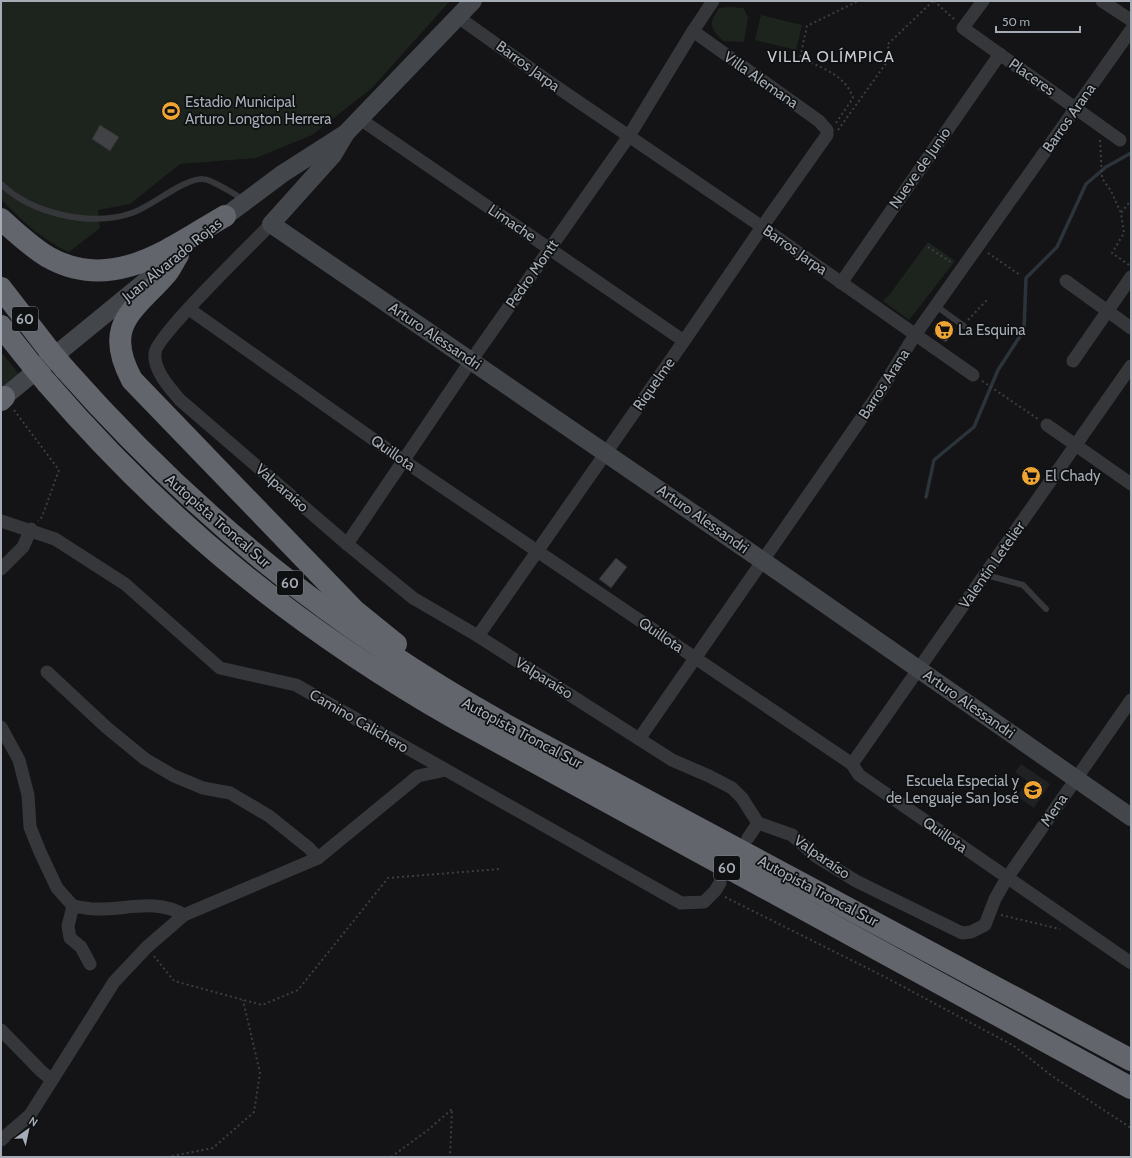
<svg xmlns="http://www.w3.org/2000/svg" width="1132" height="1158" font-family="Cabin,sans-serif">
<style>
.built{fill:#202123}
.green{fill:#1d241d}
.lines{fill:none;stroke-linecap:round;stroke-linejoin:round}
.stream{stroke:#2b343a;stroke-width:3.5}
.building{fill:#404246;stroke:#2e2f32}
.path{stroke:#3b3e42;stroke-width:2;stroke-dasharray:2 3;stroke-linecap:butt}
.service{stroke:#35373b;stroke-width:6}
.minor{stroke:#35373b;stroke-width:13}
.secondary{stroke:#43464b;stroke-width:18}
.motorway{stroke:#62656c;stroke-width:22}
.motorway-bridge{stroke:#62656c;stroke-width:22}
.labels{text-anchor:middle;dominant-baseline:central;stroke-width:3.5;stroke-linejoin:round;paint-order:stroke}
.shield{fill:#0f1011;stroke:#797d84;stroke-width:1}
.shield-label{font-size:14px;font-weight:bold;fill:#a6acb6}
.street-label{font-size:15px;fill:#a6acb6;stroke:#0f1011}
.poi-label{font-size:15px;fill:#a6acb6;stroke:#0f1011;text-anchor:start}
.neighbourhood-label{font-size:16px;letter-spacing:1px;fill:#c7cbd2;stroke:#0f1011}
</style>
<rect width="100%" height="100%" fill="#141416"/>
<!-- built -->
<path class="built" d="M 1021,764 L 1050,784 L 1034,808 L 1017,796 L 1027,781 L 1015,772 Z"/>
<!-- green -->
<g class="green">
<path d="M 1,1 L 450,1 L 372,88 L 312,135 L 256,158 L 180,164 L 130,204 L 98,210 L 100,228 L 69,252 C 42,240 21,220 1,199 Z"/>
<path d="M 730,7 L 743,8 L 748,17 L 744,42 L 723,41 C 710,27 708,24 719,8 Z"/>
<path d="M 761,15 L 802,25 L 796,50 L 755,40 Z"/>
<path d="M 928,242 L 955,261 L 909,320 L 883,301 L 890,294 Z"/>
<path d="M 1,352 L 19,374 L 1,389 Z"/>
</g>
<g class="lines">
<!-- stream -->
<path class="stream" d="M 926,497 L 934,460 L 974,427 L 998,370 L 1024,330 L 1026,278 L 1057,247 L 1086,184 L 1106,167 L 1131,153"/>
</g>
<!-- building -->
<g class="building">
<path d="M 100,125 L 119,137 L 110,151 L 92,139 Z"/>
<path d="M 942,322 L 950,327 L 948,329 L 953,332 L 946,342 L 934,334 Z"/>
<path d="M 616,558 L 627,567 L 611,588 L 599,579 Z"/>
</g>
<g class="lines">
<!-- path -->
<g class="path">
<path d="M 934,1 L 955,20"/>
<path d="M 836,123 L 853,98 C 846,75 820,67 800,58 L 807,26 L 858,1"/>
<path d="M 838,130 L 892,55 L 887,45 L 933,1"/>
<path d="M 1100,140 L 1102,178 L 1111,191 L 1121,213"/>
<path d="M 928,247 L 952,263"/>
<path d="M 988,253 L 1020,275"/>
<path d="M 1129,265 L 1112,253 L 1124,233 L 1121,213 L 1131,200"/>
<path d="M 968,320 L 987,300"/>
<path d="M 982,381 L 1038,419"/>
<path d="M 14,410 L 59,470 L 42,517 L 38,521"/>
<path d="M 725,897 L 885,977 L 1014,1046 L 1052,1076 L 1131,1128"/>
<path d="M 1001,915 L 1060,929"/>
<path d="M 154,956 L 174,981 L 262,1005 L 298,990 L 388,878 L 500,869"/>
<path d="M 167,1157 L 213,1148 L 254,1112 L 260,1073 L 243,1000"/>
<path d="M 391,1157 L 428,1130 L 452,1109 L 450,1157"/>
</g>
<!-- service -->
<g class="service">
<path d="M 1,184 C 32,214 91,227 132,213 C 151,207 184,178 203,179 C 210,179 237,195 243,200"/>
<path d="M 936,306 L 964,326"/>
<path d="M 986,575 L 1023,585 L 1046,609"/>
</g>
<!-- minor -->
<g class="minor">
<path d="M 983,1 L 963,28 L 1120,140"/>
<path d="M 1102,1 L 1131,20"/>
<path d="M 458,17 L 548,81 L 752,220 L 973,375"/>
<path d="M 360,119 L 684,341"/>
<path d="M 271,224 C 253,243 156,336 155,353 C 153,370 170,388 180,400 L 347,544 L 413,598 L 478,636 L 672,760 L 709,776 L 732,788 L 742,798 L 758,823 L 792,835 L 817,857 L 856,881 L 962,933 L 971,932 L 985,925 L 995,899 L 1007,878 L 1131,700"/>
<path d="M 1066,281 L 1131,328"/>
<path d="M 841,283 L 1000,54"/>
<path d="M 189,309 L 404,461 L 852,764 L 859,775 L 1131,963"/>
<path d="M 1073,361 L 1131,277"/>
<path d="M 1047,425 L 1131,484"/>
<path d="M 1,521 L 55,539 L 125,584 L 220,668 L 296,685 L 681,903 L 704,902 L 715,891 L 720,883"/>
<path d="M 347,544 L 466,368 L 629,136 L 693,31 L 713,1"/>
<path d="M 1,569 L 23,547 L 31,529"/>
<path d="M 478,636 L 684,341 L 762,227 L 827,135 L 827,130 L 819,121 L 693,31"/>
<path d="M 47,672 L 106,727 L 145,759 L 174,776 L 203,788 L 230,793 L 269,816 L 309,848 L 318,858"/>
<path d="M 1,727 L 19,760 L 28,795 L 30,827 L 40,852 L 57,888 L 73,906 L 68,926 L 70,938 L 81,947 L 90,964"/>
<path d="M 639,739 L 879,393 L 915,335 L 1131,30"/>
<path d="M 852,764 L 1131,366"/>
<path d="M 748,838 L 758,823"/>
<path d="M 73,906 C 80,907 88,909 95,909 C 126,910 156,898 184,915"/>
<path d="M 1,1030 L 41,1071 L 52,1080"/>
<path d="M 1,1140 L 30,1115 L 114,982 L 147,947 L 184,915 L 318,858 L 418,776 L 446,770"/>
</g>
<!-- secondary -->
<g class="secondary">
<path d="M 346,133 L 333,155 L 271,224 L 763,561 L 1131,817"/>
<path d="M 215,224 L 282,174 L 346,133 L 473,1"/>
<path d="M 4,397 L 158,271"/>
</g>
<!-- motorway -->
<g class="motorway">
<path d="M 1,219 C 14,231 33,248 48,257 C 113,294 171,247 225,216"/>
<path d="M 178,255 C 174,261 171,268 167,273 C 134,311 102,324 132,380 L 354,610 L 396,644"/>
<path d="M 1,288 L 49,350"/>
<path d="M 1,326 L 32,365"/>
<path d="M 65,369 C 197,518 335,629 508,726 L 1131,1060"/>
<path d="M 47,383 C 168,523 295,627 456,719 L 1131,1088"/>
<path d="M 1,400 L 4,397"/>
</g>
<!-- motorway-bridge -->
<g class="motorway-bridge">
<path d="M 49,350 L 65,369"/>
<path d="M 32,365 L 47,383"/>
</g>
</g>
<!-- icons -->
<defs>
<g id="stadium-disc" transform="scale(1)"><circle r="9.5" fill="#efa533" stroke="#0f1011"/><path d="M0-5a6.5 5 0 1 0 0 10a6.5 5 0 1 0 0-10ZM-3.5-1.8h7v3.6h-7Z" fill="#111"/></g>
<g id="supermarket-disc" transform="scale(1)"><circle r="9.5" fill="#efa533" stroke="#0f1011"/><path d="M-6-5.5h2.5l.6 2H6L4.5 2H-2.5L-4.4-4H-6ZM-1.5 3.2a1.3 1.3 0 1 0 .1 0ZM3 3.2a1.3 1.3 0 1 0 .1 0Z" fill="#111"/></g>
<g id="school-disc" transform="scale(1)"><circle r="9.5" fill="#efa533" stroke="#0f1011"/><path d="M0-5L7-2L0 1L-7-2ZM-4 1L0 2.5L4 1V4Q0 6-4 4Z" fill="#111"/></g>
</defs>
<g fill-rule="evenodd">
<use href="#stadium-disc" x="171" y="111"/>
<use href="#supermarket-disc" x="944" y="330"/>
<use href="#supermarket-disc" x="1031" y="476"/>
<use href="#school-disc" x="1033" y="790"/>
</g>
<g class="labels">
<!-- shield labels -->
<g class="shield">
<rect x="12" y="307" width="26" height="24" rx="3"/>
<rect x="277" y="571" width="26" height="24" rx="3"/>
<rect x="714" y="856" width="26" height="24" rx="3"/>
</g>
<g class="shield-label">
<text x="25" y="319">60</text>
<text x="290" y="583">60</text>
<text x="727" y="868">60</text>
</g>
<!-- street labels -->
<g class="street-label">
<text transform="translate(528 66) rotate(36)">Barros Jarpa</text>
<text transform="translate(1032 77) rotate(35)">Placeres</text>
<text transform="translate(761 80) rotate(35)">Villa Alemana</text>
<text transform="translate(1069 118) rotate(-55)">Barros Arana</text>
<text transform="translate(920 168) rotate(-55)">Nueve de Junio</text>
<text transform="translate(512 223) rotate(34)">Limache</text>
<text transform="translate(795 250) rotate(35)">Barros Jarpa</text>
<text transform="translate(172 260) rotate(-39)">Juan Alvarado Rojas</text>
<text transform="translate(532 274) rotate(-55)">Pedro Montt</text>
<text transform="translate(435 336) rotate(34)">Arturo Alessandri</text>
<text transform="translate(654 384) rotate(-55)">Riquelme</text>
<text transform="translate(884 384) rotate(-57)">Barros Arana</text>
<text transform="translate(393 453) rotate(35)">Quillota</text>
<text transform="translate(282 488) rotate(41)">Valparaíso</text>
<text transform="translate(703 519) rotate(35)">Arturo Alessandri</text>
<text transform="translate(218 521) rotate(41)">Autopista Troncal Sur</text>
<text transform="translate(992 565) rotate(-55)">Valentín Letelier</text>
<text transform="translate(661 635) rotate(34)">Quillota</text>
<text transform="translate(544 678) rotate(32)">Valparaíso</text>
<text transform="translate(969 704) rotate(35)">Arturo Alessandri</text>
<text transform="translate(359 721) rotate(30)">Camino Calichero</text>
<text transform="translate(522 733) rotate(28)">Autopista Troncal Sur</text>
<text transform="translate(1054 810) rotate(-56)">Mena</text>
<text transform="translate(945 835) rotate(35)">Quillota</text>
<text transform="translate(822 857) rotate(35)">Valparaíso</text>
<text transform="translate(818 891) rotate(28)">Autopista Troncal Sur</text>
</g>
<!-- poi labels -->
<g class="poi-label">
<text x="185" y="102">Estadio Municipal<tspan x="185" dy="17">Arturo Longton Herrera</tspan></text>
<text x="958" y="330">La Esquina</text>
<text x="1045" y="476">El Chady</text>
<text x="1019" y="781" text-anchor="end">Escuela Especial y<tspan x="1019" dy="17">de Lenguaje San José</tspan></text>
</g>
<!-- neighbourhood labels -->
<g class="neighbourhood-label">
<text x="831" y="56">VILLA OLÍMPICA</text>
</g>
</g>
<!-- border -->
<rect width="1132" height="1158" fill="none" stroke="#a6acb6" stroke-width="4"/>
<!-- north arrow -->
<g transform="translate(28 1130) rotate(33)" stroke="#0f1011" stroke-width="3" paint-order="stroke">
<path d="M0-3L7 15L0 10L-7 15Z" fill="#a6acb6"/>
<text y="-6" font-size="11" font-weight="bold" text-anchor="middle" fill="#a6acb6">N</text>
</g>
<!-- scale -->
<path d="M996 26v6h84v-6" fill="none" stroke="#a6acb6" stroke-width="2"/>
<text x="1002" y="26" font-size="12" fill="#a6acb6" stroke="#0f1011" stroke-width="3" paint-order="stroke">50 m</text>
</svg>
